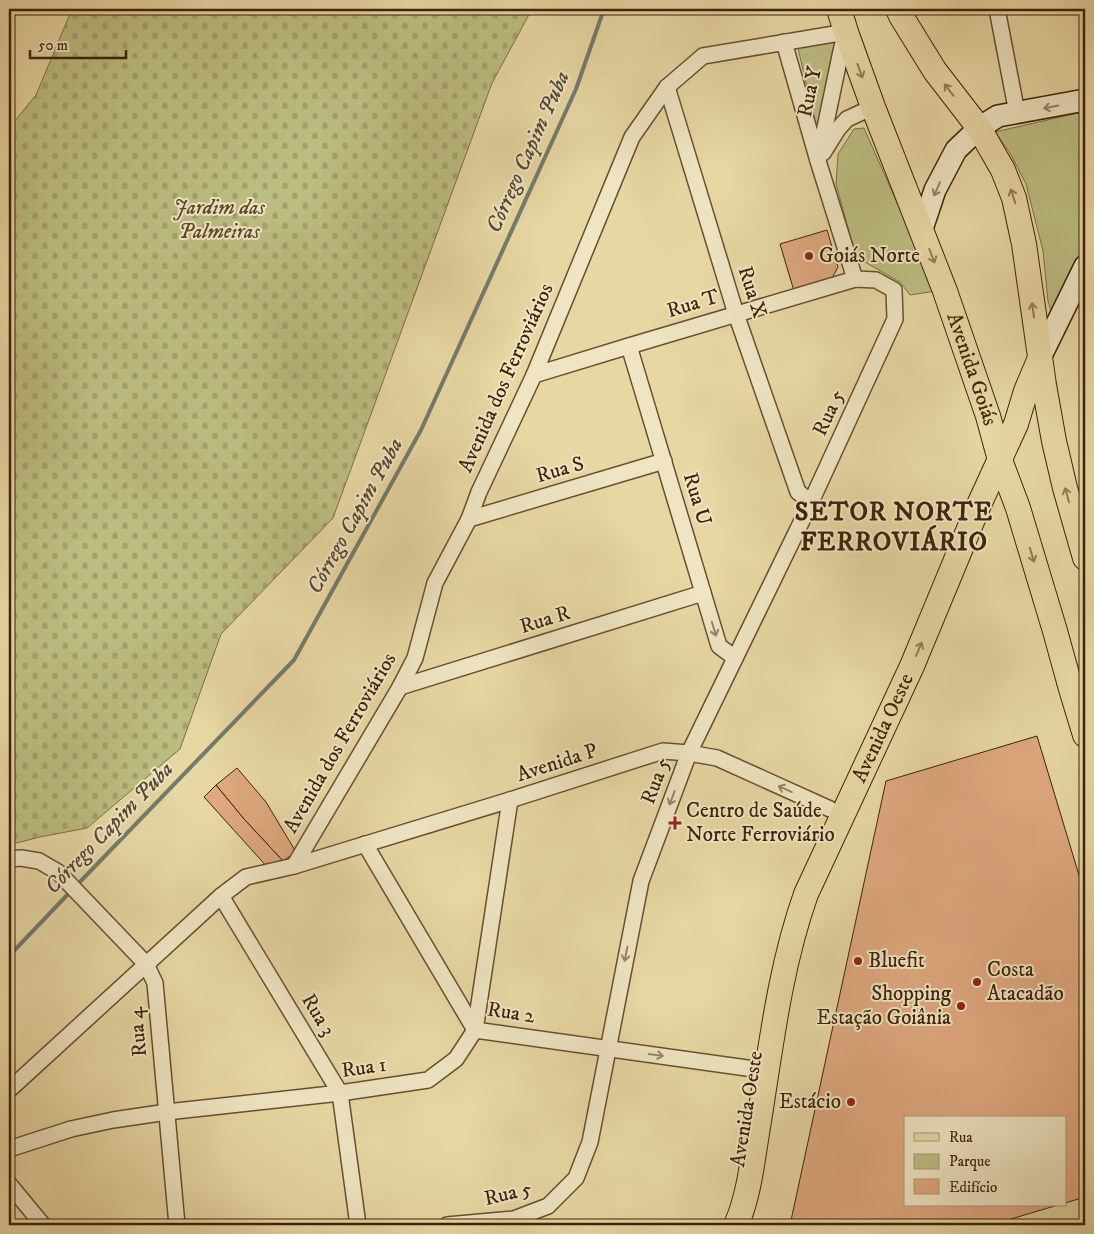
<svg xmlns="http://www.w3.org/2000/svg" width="1094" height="1234" font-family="'IM FELL DW Pica',serif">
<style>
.green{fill:#bcbd81;stroke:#7d7046}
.cemetery{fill:url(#cemetery-stones);stroke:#7d7046}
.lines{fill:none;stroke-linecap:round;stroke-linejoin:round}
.stream{stroke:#737c6b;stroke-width:4}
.building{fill:#dfa87f;stroke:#3e220a}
.street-casing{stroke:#684f30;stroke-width:18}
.secondary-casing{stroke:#3e220a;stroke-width:24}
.primary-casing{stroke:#3e220a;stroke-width:26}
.street{stroke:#efe5c3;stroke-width:15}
.secondary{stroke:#efe5c3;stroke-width:21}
.primary{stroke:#e7d7a3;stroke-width:24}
.oneway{stroke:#927c56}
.oneway2{stroke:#968466}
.poi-dot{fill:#8f2418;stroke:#efe5c3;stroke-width:2}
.labels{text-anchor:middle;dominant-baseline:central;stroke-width:4;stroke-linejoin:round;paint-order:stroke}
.street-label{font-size:21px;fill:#3e220a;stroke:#efe5c3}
.park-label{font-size:21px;font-style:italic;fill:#5e4928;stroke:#efe5c3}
.poi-label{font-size:21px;fill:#3e220a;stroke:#efe5c3;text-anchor:start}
.water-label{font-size:22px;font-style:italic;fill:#544832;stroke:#efe5c3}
.district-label{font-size:26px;font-weight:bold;letter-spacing:1px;fill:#3e220a;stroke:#efe5c3}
</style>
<defs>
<pattern id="cemetery-stones" width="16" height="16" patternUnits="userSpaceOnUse" patternTransform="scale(1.25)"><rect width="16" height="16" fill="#bcbd81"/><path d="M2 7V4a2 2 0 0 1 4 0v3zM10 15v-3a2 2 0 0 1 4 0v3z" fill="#a3a26e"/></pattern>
</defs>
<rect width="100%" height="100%" fill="#e7d7a3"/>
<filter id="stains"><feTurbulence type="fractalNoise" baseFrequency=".004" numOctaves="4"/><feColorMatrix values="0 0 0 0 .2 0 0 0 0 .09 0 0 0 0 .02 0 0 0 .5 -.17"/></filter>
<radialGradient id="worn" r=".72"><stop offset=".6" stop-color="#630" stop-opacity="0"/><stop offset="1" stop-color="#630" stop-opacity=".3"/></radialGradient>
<!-- green -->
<g class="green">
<path d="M 839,37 L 819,139 L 797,44 Z"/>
<path d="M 1082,112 L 1085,112 L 1085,259 L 1054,321 L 1048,301 L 1043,251 L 1026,184 L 1010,153 L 995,132 Z"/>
<path d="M 864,128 L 936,291 L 910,295 L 900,282 L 856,257 L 836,184 L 838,154 L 854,129 Z"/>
</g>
<!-- cemetery -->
<path class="cemetery" d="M 72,9 L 532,9 L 492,83 L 333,518 L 221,634 L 180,749 L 87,828 L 40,837 L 9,845 L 9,128 L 36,95 Z"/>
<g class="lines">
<!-- stream -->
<g class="stream">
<path d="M 76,886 L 294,660 L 421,430 L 576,89 L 604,9"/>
<path d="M 9,956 L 71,891"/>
</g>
</g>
<!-- building -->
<g class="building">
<path d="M 827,230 L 838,267 L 831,280 L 794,291 L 780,244 Z"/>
<path d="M 1037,736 L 1085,895 L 1085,1197 L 1065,1203 L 1065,1118 L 905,1118 L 905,1205 L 1058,1205 L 991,1225 L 790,1225 L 886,781 Z"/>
<path d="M 237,768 L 266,802 L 296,852 L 283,861 L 244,819 L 216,785 Z"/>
<path d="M 216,785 L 244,819 L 283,861 L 269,869 L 204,797 Z"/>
</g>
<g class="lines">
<!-- street casing -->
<g class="street-casing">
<g id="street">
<path d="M 997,9 L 1017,113"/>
<path d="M 784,42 L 818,161 L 855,279"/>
<path d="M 667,87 L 736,314 L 798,492 L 811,502"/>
<path d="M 823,153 L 838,129 L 847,119 L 873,107"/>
<path d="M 629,346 L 719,646 L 735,658"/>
<path d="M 469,519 L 664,461"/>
<path d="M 400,687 L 703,593"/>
<path d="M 365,844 L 475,1030 L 754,1069"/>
<path d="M 9,859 L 21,858 L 39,861 L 58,872 L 146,964 L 155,983 L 177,1225"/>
<path d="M 294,866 L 400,687 L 415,658 L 435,583 L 469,519 L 479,492 L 534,375 L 632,137 L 667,87 L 703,56 L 846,32 L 841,51 L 818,161"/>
<path d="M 221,896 L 340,1093 L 358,1225"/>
<path d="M 9,1090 L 221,896 L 246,877 L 294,866 L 510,800 L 663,751 L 689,753 L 717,758 L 830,809"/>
<path d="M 9,1149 L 71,1129 L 113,1120 L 167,1112 L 340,1093 L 428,1080 L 456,1059 L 475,1030 L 510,800"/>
<path d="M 9,1184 L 43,1225"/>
<path d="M 447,1225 L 514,1219 L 548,1206 L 576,1178 L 590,1142 L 641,881 L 689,753 L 811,502 L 895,319 L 894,290 L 876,280 L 855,279 L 629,346 L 534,375"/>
</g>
</g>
<!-- secondary casing -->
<g class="secondary-casing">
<g id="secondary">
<path d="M 922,229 L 935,190 L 956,150 L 979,128 L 998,116 L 1085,100"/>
<path d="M 1040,358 L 1085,266"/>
</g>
</g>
<!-- primary casing -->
<g class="primary-casing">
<g id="primary">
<path id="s1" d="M 839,9 L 846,32 L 873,107 L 945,291 L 988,416 L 1000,460 L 1018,508 L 1055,631 L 1071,689 L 1085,735"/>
<path d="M 898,9 L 901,16 L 935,71 L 979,128 L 1003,170 L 1014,198 L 1024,244 L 1044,385 L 1054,441 L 1065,488 L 1085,558"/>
<path id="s2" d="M 736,1225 C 750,1194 753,1155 759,1121 C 771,1046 780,967 806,894 L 912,666 L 978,507 L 1016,424 L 1026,391 L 1040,358"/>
</g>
</g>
<!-- street -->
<use href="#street" class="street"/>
<!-- secondary -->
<use href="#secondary" class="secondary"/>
<!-- primary -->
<use href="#primary" class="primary"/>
</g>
<!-- one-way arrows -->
<defs><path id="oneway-shaft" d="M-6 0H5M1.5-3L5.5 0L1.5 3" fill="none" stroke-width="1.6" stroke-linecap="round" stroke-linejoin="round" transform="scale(1.25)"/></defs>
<g class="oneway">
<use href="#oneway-shaft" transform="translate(860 71) rotate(70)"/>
<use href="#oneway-shaft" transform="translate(949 90) rotate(-128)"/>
<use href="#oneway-shaft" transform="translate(1013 196) rotate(-108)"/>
<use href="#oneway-shaft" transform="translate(932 256) rotate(69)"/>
<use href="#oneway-shaft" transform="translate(1033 310) rotate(-98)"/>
<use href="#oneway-shaft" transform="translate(1067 495) rotate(-106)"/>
<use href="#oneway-shaft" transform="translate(1032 555) rotate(73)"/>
<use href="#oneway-shaft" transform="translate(919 649) rotate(-67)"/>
</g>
<g class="oneway2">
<use href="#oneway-shaft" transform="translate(1051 107) rotate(169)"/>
<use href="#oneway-shaft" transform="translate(937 189) rotate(114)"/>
<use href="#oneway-shaft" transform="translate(714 629) rotate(73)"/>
<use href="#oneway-shaft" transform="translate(785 789) rotate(-156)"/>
<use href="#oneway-shaft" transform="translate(672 798) rotate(111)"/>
<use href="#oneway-shaft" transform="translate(626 954) rotate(101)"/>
<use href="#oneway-shaft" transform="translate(656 1055) rotate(8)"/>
</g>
<!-- markers -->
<g class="poi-dot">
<circle cx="809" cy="256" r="5"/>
<path d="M672.5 815.5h5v5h5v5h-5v5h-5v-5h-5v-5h5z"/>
<circle cx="858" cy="961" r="5"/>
<circle cx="977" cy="982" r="5"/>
<circle cx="961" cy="1006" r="5"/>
<circle cx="851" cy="1102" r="5"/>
</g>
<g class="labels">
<!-- street labels -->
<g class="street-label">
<text transform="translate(810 92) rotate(-78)">Rua Y</text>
<text transform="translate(752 292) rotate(72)">Rua X</text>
<text transform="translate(693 304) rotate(-17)">Rua T</text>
<text stroke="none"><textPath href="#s1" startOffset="384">Avenida Goiás</textPath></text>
<text transform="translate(506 378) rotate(-66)">Avenida dos Ferroviários</text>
<text transform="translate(829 413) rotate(-65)">Rua 5</text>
<text transform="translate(560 470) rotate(-16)">Rua S</text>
<text transform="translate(697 499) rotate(73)">Rua U</text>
<text transform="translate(545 620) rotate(-17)">Rua R</text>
<text stroke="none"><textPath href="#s2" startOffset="522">Avenida Oeste</textPath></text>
<text transform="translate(340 743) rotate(-60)">Avenida dos Ferroviários</text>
<text transform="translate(557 763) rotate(-18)">Avenida P</text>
<text transform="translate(656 781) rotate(-69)">Rua 5</text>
<text transform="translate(511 1013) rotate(9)">Rua 2</text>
<text transform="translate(318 1015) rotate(59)">Rua 3</text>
<text transform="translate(138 1032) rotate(-95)">Rua 4</text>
<text transform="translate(364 1068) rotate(-8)">Rua 1</text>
<text transform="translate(747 1109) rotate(-81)">Avenida Oeste</text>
<text transform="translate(508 1194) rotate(-13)">Rua 5</text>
</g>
<!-- park labels -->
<g class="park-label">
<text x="219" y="208">Jardim das<tspan x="219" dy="24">Palmeiras</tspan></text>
</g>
<!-- poi labels -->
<g class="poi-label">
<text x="819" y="256">Goiás Norte</text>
<text x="686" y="811">Centro de Saúde<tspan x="686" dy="24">Norte Ferroviário</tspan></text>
<text x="868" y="961">Bluefit</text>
<text x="987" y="970">Costa<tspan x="987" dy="24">Atacadão</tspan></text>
<text x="951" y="994" text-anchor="end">Shopping<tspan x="951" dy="24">Estação Goiânia</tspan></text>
<text x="841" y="1102" text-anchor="end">Estácio</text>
</g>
<!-- water labels -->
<g class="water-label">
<text transform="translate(528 152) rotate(-66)">Córrego Capim Puba</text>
<text transform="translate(355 516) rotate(-61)">Córrego Capim Puba</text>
<text transform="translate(109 828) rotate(-46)">Córrego Capim Puba</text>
</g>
<!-- district labels -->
<g class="district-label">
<text x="894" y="512">SETOR NORTE<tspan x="894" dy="30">FERROVIÁRIO</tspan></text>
</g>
</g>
<!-- margin -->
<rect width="1094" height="1234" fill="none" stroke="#e7d7a3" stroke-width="30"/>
<rect x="10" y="10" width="1074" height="1214" fill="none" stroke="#3e220a" stroke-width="2.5"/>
<rect x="15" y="15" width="1064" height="1204" fill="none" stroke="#3e220a"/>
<!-- legend -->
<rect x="904" y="1116" width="162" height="90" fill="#efe5c3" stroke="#a89779"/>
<rect x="914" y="1133" width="25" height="8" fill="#e7d7a3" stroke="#a89779"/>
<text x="949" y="1142" font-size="15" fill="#3e220a">Rua</text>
<rect x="914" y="1154" width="25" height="15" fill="#bcbd81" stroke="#a89779"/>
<text x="949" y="1166" font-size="15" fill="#3e220a">Parque</text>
<rect x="914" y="1179" width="25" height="15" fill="#dfa87f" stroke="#a89779"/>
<text x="949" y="1192" font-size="15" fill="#3e220a">Edifício</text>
<!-- scale -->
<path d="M30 50v8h96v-8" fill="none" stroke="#3e220a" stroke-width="2.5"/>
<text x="38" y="50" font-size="15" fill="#3e220a" stroke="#efe5c3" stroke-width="4" paint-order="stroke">50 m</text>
<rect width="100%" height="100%" filter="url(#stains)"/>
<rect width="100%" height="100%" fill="url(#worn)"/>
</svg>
